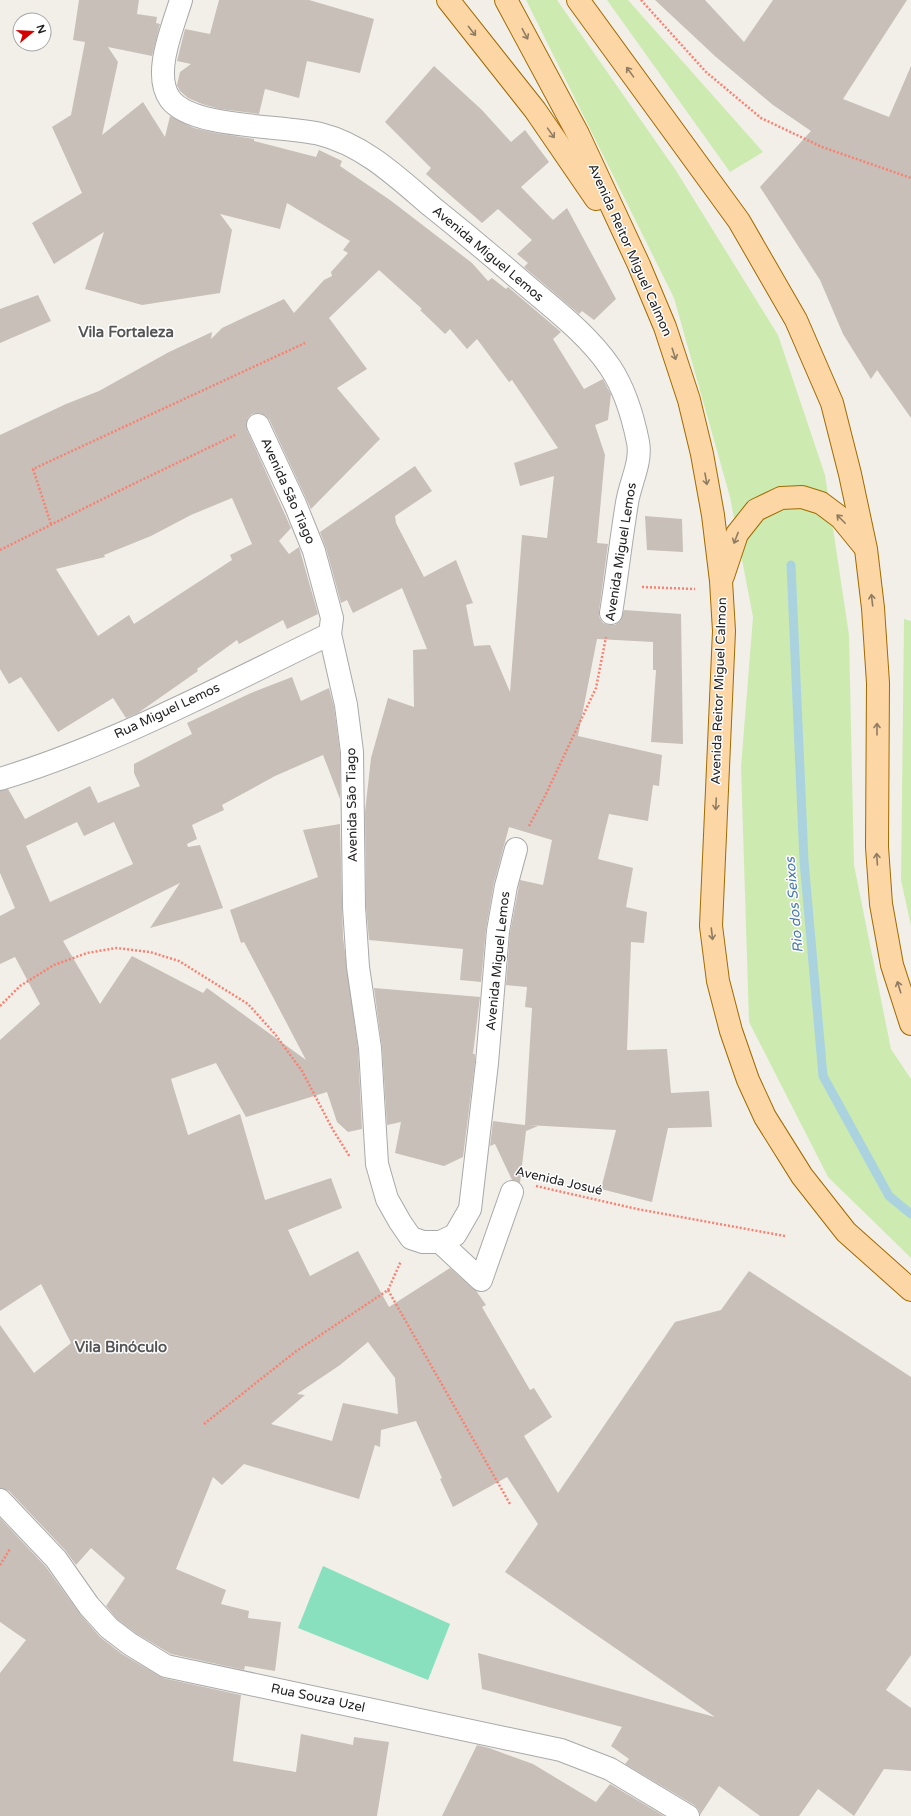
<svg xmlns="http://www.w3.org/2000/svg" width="911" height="1816" font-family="'Varela Round',sans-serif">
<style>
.grass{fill:#cdebb0}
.pitch{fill:#88e0be}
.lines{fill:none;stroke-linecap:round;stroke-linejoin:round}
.stream{stroke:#aad3df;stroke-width:9}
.building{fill:#c7bfb8;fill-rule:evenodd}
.minor-casing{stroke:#a9a9a9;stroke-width:24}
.major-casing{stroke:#a06b00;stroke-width:24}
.path{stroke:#fa8072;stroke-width:2.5;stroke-dasharray:2 2;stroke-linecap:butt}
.minor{stroke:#fff;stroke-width:22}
.major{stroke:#fcd6a4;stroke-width:22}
.oneway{stroke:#8f7c63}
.labels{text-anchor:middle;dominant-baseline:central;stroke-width:3;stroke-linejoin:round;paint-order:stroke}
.street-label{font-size:13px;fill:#222;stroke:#fff}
.water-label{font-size:14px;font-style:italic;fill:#4a7aab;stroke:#fff}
.quarter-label{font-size:15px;font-weight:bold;fill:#555;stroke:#fff}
</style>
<rect width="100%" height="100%" fill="#f2efe9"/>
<!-- grass -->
<g class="grass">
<path d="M 526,0 L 557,0 L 675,169 L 778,335 L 825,475 L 849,635 L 854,865 L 891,1049 L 911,1079 L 911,1258 L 828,1177 L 749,1022 L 741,767 L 753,617 L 730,497 L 674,298 Z"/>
<path d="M 607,0 L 628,0 L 763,152 L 730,172 Z"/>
<path d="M 904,619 L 911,621 L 911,926 L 901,880 Z"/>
</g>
<!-- pitch -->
<path class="pitch" d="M 323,1566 L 450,1624 L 428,1680 L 298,1628 Z"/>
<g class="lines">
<!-- stream -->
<path class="stream" d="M 791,565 L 804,861 L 823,1076 L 889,1196 L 911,1214"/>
</g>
<!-- building -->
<g class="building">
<path d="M 79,0 L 139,0 L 137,14 L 157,17 L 156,23 L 160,24 L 152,56 L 108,47 L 118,62 L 102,135 L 143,102 L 165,137 L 170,116 L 194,128 L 216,133 L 254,139 L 254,141 L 316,157 L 319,150 L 342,161 L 340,166 L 390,200 L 472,263 L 488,281 L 492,278 L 506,289 L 508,287 L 561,332 L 553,339 L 584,389 L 603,379 L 608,389 L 611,394 L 608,420 L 595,425 L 605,455 L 597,543 L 608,544 L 599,611 L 599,617 L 603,623 L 609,625 L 615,625 L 620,621 L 624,610 L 681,614 L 683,744 L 651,742 L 656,670 L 653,670 L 653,642 L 597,639 L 578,736 L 662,755 L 659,786 L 653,785 L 648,821 L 609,814 L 598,859 L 633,868 L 626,907 L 647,912 L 644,943 L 631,942 L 627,1050 L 667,1049 L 671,1093 L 709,1091 L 712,1127 L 668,1128 L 652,1202 L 601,1189 L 616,1130 L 527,1125 L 538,1126 L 526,1131 L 520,1183 L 512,1180 L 495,1144 L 490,1146 L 493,1121 L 525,1125 L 532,1008 L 525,1007 L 527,987 L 506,985 L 510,933 L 520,880 L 543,885 L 552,840 L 509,827 L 494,883 L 486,929 L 481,982 L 460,980 L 463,949 L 369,940 L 366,906 L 365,812 L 371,758 L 388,698 L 414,707 L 413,650 L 427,649 L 402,588 L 353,613 L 347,600 L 341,603 L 326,548 L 320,532 L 415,466 L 432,491 L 395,516 L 396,523 L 424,577 L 456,560 L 473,603 L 466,605 L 474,646 L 490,645 L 510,692 L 522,535 L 547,538 L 554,476 L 520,486 L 514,463 L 558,448 L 512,380 L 509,382 L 477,339 L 467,349 L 450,329 L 445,334 L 420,310 L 422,309 L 379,270 L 329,318 L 367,369 L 337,388 L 380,439 L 311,509 L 269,419 L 265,415 L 259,413 L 252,414 L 248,418 L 246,424 L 247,430 L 291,528 L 279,541 L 289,554 L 299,547 L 318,614 L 287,629 L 283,620 L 239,644 L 237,640 L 197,669 L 198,671 L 138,713 L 126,718 L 113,698 L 58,732 L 21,677 L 9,684 L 0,669 L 0,435 L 66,404 L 99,391 L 169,352 L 212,332 L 211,339 L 222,328 L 284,299 L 294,313 L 324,280 L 332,276 L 331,272 L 348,253 L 343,250 L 350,241 L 287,203 L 280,229 L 220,214 L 232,230 L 220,293 L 142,305 L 85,289 L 104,232 L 54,264 L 32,223 L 82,193 L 52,127 L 71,115 L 85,42 L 73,40 ZM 232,498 L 252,544 L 230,555 L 232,560 L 134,624 L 129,615 L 98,636 L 56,569 L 105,557 L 104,555 L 151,536 L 191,515 Z"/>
<path d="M 219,0 L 309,0 L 374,19 L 360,73 L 307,61 L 299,98 L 265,89 L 259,114 L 220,109 L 202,104 L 188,98 L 180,91 L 177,85 L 180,72 L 191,64 L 177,61 L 185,29 L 210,34 Z"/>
<path d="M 655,0 L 705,0 L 744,42 L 773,0 L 907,0 L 843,99 L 889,117 L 911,66 L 911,418 L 877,370 L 871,379 L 843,334 L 820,280 L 760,187 L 811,131 L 773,105 L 716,57 Z"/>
<path d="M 434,66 L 482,110 L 511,142 L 525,130 L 549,162 L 521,187 L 553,220 L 567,208 L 616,299 L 594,320 L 582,311 L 579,314 L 524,267 L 528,263 L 517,254 L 532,240 L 498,209 L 482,223 L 426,174 L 431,168 L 385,122 Z"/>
<path d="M 38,295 L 51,321 L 0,343 L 0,309 Z"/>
<path d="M 645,516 L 682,519 L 683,552 L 647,550 Z"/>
<path d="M 292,677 L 301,701 L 329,688 L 334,707 L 340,753 L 340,799 L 323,755 L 275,776 L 222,805 L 224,810 L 192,825 L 197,839 L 187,844 L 188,847 L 200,845 L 223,908 L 150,928 L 180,883 L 63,941 L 100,1004 L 132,956 L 203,993 L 207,988 L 306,1060 L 244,942 L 241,943 L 230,910 L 318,877 L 303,830 L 340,824 L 343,937 L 358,1049 L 362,1129 L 348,1132 L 337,1122 L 327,1092 L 246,1117 L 216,1063 L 171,1079 L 188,1135 L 240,1114 L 265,1200 L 331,1178 L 342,1208 L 288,1230 L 310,1276 L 358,1251 L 389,1307 L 450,1268 L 477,1292 L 486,1305 L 482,1307 L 530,1390 L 534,1388 L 552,1417 L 524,1436 L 558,1493 L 675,1322 L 721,1310 L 749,1271 L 911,1377 L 911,1655 L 886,1690 L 911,1708 L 911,1771 L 884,1769 L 854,1816 L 818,1789 L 799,1816 L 760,1816 L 719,1786 L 700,1815 L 699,1810 L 694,1805 L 625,1764 L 629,1759 L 611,1746 L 622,1727 L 482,1689 L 478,1653 L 715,1717 L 505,1572 L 538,1524 L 507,1477 L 453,1507 L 440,1479 L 442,1478 L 416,1421 L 381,1430 L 380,1447 L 375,1445 L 359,1499 L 244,1464 L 222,1485 L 213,1477 L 176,1569 L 226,1590 L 221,1604 L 249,1611 L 248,1618 L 281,1622 L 275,1671 L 245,1666 L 244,1670 L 171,1654 L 137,1634 L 117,1619 L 106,1606 L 125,1578 L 91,1548 L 76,1565 L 65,1550 L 9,1491 L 0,1488 L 0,1325 L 34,1373 L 71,1343 L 41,1284 L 0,1311 L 0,1040 L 40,1004 L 15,957 L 0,964 L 0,916 L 15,908 L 0,873 L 0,791 L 8,789 L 25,819 L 90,786 L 98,803 L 140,786 L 134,773 L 134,764 L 192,734 L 187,723 L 251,693 ZM 77,822 L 84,836 L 114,822 L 133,864 L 50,902 L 26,846 ZM 368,1342 L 395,1378 L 398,1414 L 343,1403 L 332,1441 L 271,1424 L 305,1395 L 297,1394 L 340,1365 Z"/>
<path d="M 374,988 L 480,997 L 473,1054 L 475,1054 L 475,1062 L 463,1157 L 444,1166 L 395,1153 L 401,1122 L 387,1125 L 382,1047 Z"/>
<path d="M 0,1518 L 46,1567 L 80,1614 L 100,1637 L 122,1654 L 163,1678 L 241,1695 L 233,1761 L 296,1772 L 301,1734 L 353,1745 L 354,1737 L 389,1742 L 377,1816 L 0,1816 L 0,1673 L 26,1640 L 0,1622 Z"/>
<path d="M 477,1745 L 489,1748 L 533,1764 L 596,1802 L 610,1784 L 664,1816 L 442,1816 Z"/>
</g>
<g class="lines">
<!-- minor casing -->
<g class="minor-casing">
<g id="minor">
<path d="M 181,0 C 173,27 152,74 170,99 C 192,129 284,125 320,134 C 364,145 397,177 431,206 C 461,230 491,255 520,280 C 551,307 587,333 610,367 C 624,388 633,417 638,442 C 642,462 630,483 627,503 C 621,539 617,576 611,613"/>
<path d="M 258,425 L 295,504 L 314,551 L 332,618 L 330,634 L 346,705 L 352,752 L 354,907 L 358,967 L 370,1048 L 377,1164 L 387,1199 L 400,1222 L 411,1238 L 423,1242 L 440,1242 L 455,1235 L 470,1209 L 487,1063 L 498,931 L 506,886 L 516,849"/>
<path d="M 0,779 C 113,745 224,685 330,634"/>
<path d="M 440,1242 L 481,1280 L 512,1192"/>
<path d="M 0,1500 L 56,1559 L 89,1606 L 109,1628 L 130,1644 L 166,1666 L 561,1750 L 610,1769 L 688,1816"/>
</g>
</g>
<!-- major casing -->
<g class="major-casing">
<g id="major">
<path d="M 448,0 L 535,110 L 596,199"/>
<path d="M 506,0 L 578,134 L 639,265 L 665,327 L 689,400 L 702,454 L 713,515 L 721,581 L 724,631 L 711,926 L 718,981 L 731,1031 L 748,1080 L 765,1117 L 802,1176 L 846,1232 L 911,1290"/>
<path d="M 578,0 L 739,221 L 796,320 L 832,403 L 850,474 L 866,549 L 873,608 L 878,683 L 877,847 L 881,904 L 892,965 L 911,1024"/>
<path d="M 723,576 L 737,534 L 756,510 L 781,498 L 802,497 L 821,503 L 841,518 L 863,545"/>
</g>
</g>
<!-- path -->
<g class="path">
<path d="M 641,0 L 706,72 L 761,118 L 822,147 L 911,178"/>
<path d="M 51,524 L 33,469 L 305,343"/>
<path d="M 0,550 L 125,488 L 235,435"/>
<path d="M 642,587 L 695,589"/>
<path d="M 529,826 L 545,796 L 596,688 L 606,637"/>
<path d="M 0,1006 L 20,986 L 54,965 L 87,953 L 116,948 L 150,952 L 179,961 L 248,1004 L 275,1034 L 302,1071 L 333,1130 L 350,1157"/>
<path d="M 536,1186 L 637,1209 L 785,1236"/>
<path d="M 388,1290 L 401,1261"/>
<path d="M 204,1424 L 295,1352 L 388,1290 L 510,1504"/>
<path d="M 0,1565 L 10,1549"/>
</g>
<!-- minor -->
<use href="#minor" class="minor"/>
<!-- major -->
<use href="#major" class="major"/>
</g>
<!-- one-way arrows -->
<defs><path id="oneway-shaft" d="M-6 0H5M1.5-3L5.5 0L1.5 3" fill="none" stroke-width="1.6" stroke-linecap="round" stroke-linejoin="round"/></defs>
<g class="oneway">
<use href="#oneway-shaft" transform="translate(472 31) rotate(52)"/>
<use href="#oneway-shaft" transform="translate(525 34) rotate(62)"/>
<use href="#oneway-shaft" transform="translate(630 72) rotate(-126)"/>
<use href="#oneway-shaft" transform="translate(551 133) rotate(55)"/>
<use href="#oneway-shaft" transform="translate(674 354) rotate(72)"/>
<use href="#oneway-shaft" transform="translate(706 479) rotate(80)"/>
<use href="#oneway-shaft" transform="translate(841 519) rotate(-135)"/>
<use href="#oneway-shaft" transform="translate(736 538) rotate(111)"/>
<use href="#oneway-shaft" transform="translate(872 600) rotate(-97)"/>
<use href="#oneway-shaft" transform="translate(877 729) rotate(-90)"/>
<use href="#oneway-shaft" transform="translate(716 804) rotate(93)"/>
<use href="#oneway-shaft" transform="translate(877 859) rotate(-94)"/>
<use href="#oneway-shaft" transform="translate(712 934) rotate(83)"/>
<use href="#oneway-shaft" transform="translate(899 987) rotate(-107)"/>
</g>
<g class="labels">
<!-- street labels -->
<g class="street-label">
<text transform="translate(630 250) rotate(66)">Avenida Reitor Miguel Calmon</text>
<text transform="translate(488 254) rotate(40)">Avenida Miguel Lemos</text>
<text transform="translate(288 491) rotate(66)">Avenida São Tiago</text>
<text transform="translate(621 552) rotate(-81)">Avenida Miguel Lemos</text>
<text transform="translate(719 691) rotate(-88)">Avenida Reitor Miguel Calmon</text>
<text transform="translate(167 711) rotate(-25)">Rua Miguel Lemos</text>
<text transform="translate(352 805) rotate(-91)">Avenida São Tiago</text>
<text transform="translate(498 961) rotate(-84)">Avenida Miguel Lemos</text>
<text transform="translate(559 1181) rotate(13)">Avenida Josué</text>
<text transform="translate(318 1698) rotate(12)">Rua Souza Uzel</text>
</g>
<!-- water labels -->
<g class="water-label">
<text transform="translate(794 905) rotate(-95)">Rio dos Seixos</text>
</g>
<!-- quarter labels -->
<g class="quarter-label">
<text x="126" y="332">Vila Fortaleza</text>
<text x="121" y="1347">Vila Binóculo</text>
</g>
</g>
<!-- north arrow -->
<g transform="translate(32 32) rotate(72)"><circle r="19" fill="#ffffff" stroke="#a7a7a7"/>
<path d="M0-3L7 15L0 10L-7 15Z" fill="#d40000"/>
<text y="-6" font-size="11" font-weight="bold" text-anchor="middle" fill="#222222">N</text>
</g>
</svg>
